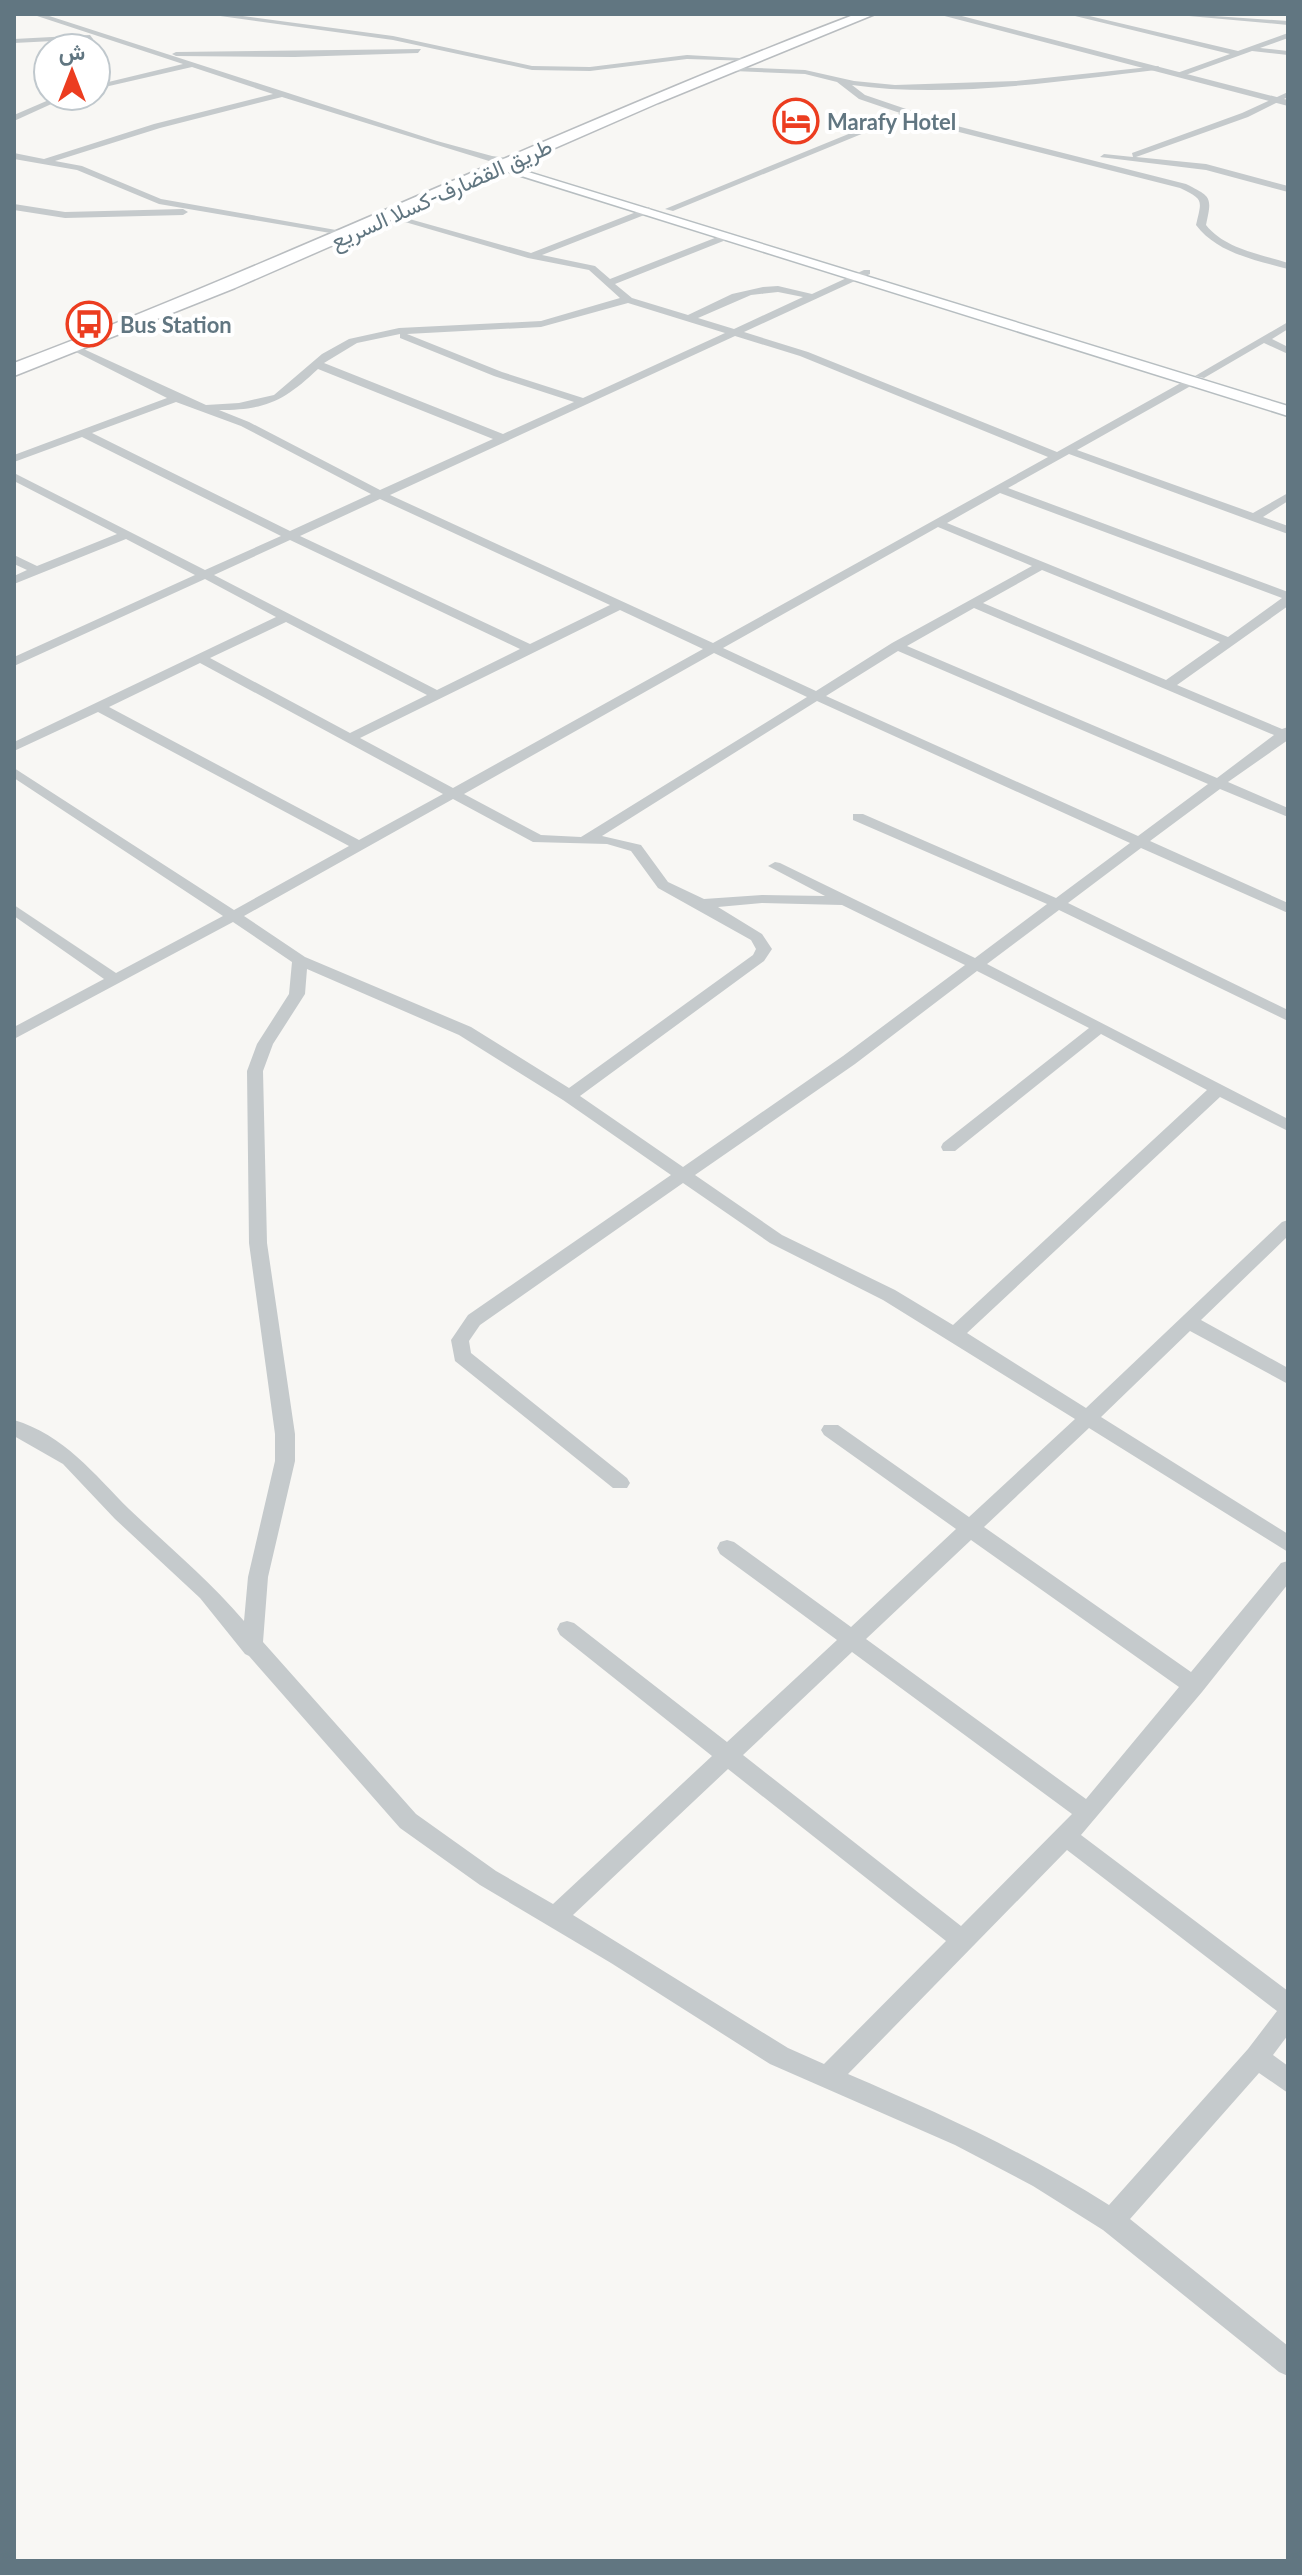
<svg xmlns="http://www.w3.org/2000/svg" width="1302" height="2575" font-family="Lato,Vazirmatn,sans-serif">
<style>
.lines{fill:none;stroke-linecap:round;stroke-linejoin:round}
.secondary-casing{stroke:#b7bec1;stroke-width:3}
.trunk-casing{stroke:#b9bdc0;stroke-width:3}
.minor{fill:#c5cacc;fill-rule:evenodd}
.tertiary{fill:#c5cacc;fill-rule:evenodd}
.secondary{fill:#fff;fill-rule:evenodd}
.trunk{fill:#fff;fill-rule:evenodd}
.labels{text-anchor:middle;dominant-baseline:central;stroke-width:8;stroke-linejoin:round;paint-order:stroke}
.far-poi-label{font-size:22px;font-weight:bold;fill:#617681;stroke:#fff;text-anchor:start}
.far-street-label{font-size:22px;fill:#617681;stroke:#fff}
</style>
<rect width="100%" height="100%" fill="#f8f7f4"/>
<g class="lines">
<!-- secondary casing -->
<g class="secondary-casing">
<path id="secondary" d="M 499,163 L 1288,406 L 1288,416 L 499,169 Z"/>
</g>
<!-- trunk casing -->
<g class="trunk-casing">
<path id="trunk" d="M 856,14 L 875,14 L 658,103 L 235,288 L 14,376 L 14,363 C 298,255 572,122 856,14 Z"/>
</g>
<!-- minor -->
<g class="minor">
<path d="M 31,14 L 43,14 L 437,141 L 492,156 L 521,160 L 517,163 L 489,161 L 282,97 L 160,128 L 55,161 L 82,166 L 161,199 L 353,233 L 348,236 L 159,204 L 77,170 L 14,159 L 14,153 L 44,159 L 154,124 L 273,94 L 192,67 L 96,89 L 96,85 L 183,64 Z"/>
<path d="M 206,14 L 228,14 L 393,36 L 532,66 L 590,67 L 687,55 L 756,59 L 752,61 L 687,59 L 590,71 L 532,70 L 393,40 Z"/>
<path d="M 1067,14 L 1081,14 L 1238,51 L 1288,33 L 1288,38 L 1260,48 L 1288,51 L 1288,55 L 1252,51 L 1180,77 L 1177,73 L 1230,54 Z"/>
<path d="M 1185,14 L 1288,21 L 1288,25 L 1189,16 Z"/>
<path d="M 90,35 L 93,39 L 14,43 L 14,39 Z"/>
<path d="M 421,49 L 418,53 L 295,57 L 176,56 L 172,54 L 176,52 Z"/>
<path d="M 1159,66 L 1156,70 C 1060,81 948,99 852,85 L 865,95 L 953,125 L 1186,184 C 1212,197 1212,197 1206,225 C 1225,249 1260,254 1288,263 L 1288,269 C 1255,260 1217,253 1196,225 C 1202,199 1204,200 1180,188 L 947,129 L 908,115 L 673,211 L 665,209 L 900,113 L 859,99 L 837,82 L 805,74 L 733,71 L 730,67 L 805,70 L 854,81 L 895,85 L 1016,81 Z"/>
<path d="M 1288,92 L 1288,97 L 1248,117 L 1136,157 L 1206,164 L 1288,186 L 1288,192 L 1206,170 L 1100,157 L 1104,154 L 1133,157 L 1132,153 L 1242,113 Z"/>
<path d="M 58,96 L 69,96 L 14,121 L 14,115 Z"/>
<path d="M 14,204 L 65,212 L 183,209 L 188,212 L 183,215 L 65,218 L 14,210 Z"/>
<path d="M 649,207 L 652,212 L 542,255 L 595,266 L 610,279 L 725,234 L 731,234 L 731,238 L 615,284 L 632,298 L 688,315 L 732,294 L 763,287 L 778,286 L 812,294 L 864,270 L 870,270 L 870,274 L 744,332 L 808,352 L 1057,452 L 1188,379 L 1196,379 L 1196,383 L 1077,450 L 1253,513 L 1288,493 L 1288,501 L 1263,517 L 1288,526 L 1288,534 L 1069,454 L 1008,488 L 1288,592 L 1288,606 L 1177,685 L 1282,729 L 1288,727 L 1288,740 L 1228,782 L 1288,808 L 1288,817 L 1220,789 L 1150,841 L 1288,903 L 1288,913 L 1141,848 L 1068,903 L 1288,1010 L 1288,1021 L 1059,910 L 987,964 L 1288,1119 L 1288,1131 L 1220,1097 L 967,1333 L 1086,1408 L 1282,1222 L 1288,1220 L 1288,1236 L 1201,1320 L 1288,1368 L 1288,1384 L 1190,1331 L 1101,1417 L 1288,1534 L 1288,1552 L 1089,1428 L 984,1527 L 1191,1672 L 1281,1563 L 1288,1561 L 1288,1584 L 1202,1692 L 1081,1835 L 1288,1991 L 1288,2035 L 1273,2055 L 1288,2066 L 1288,2093 L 1259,2073 L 1130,2219 L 1288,2346 L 1288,2376 L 1279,2372 L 1103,2230 L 1033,2186 L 955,2145 L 770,2064 L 611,1963 L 480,1885 L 400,1828 L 249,1656 L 245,1654 L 200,1598 L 115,1519 L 63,1464 L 14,1436 L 14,1420 C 64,1435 94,1474 129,1509 C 168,1546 209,1580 244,1621 L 248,1577 L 275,1461 L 275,1434 L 249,1243 L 247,1071 L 257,1044 L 289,994 L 292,962 L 233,922 L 14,1039 L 14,1027 L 104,979 L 14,916 L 14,905 L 116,973 L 223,916 L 14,778 L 14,768 L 234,910 L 349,846 L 98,712 L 14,751 L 14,742 L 276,617 L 205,579 L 14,666 L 14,657 L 195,575 L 126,539 L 14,584 L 14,576 L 27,570 L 14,564 L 14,555 L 37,566 L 117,534 L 14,481 L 14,473 L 205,570 L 281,536 L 82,437 L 14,462 L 14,455 L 167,398 L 68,348 L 77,346 L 206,405 L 239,403 L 274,395 L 322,354 L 349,339 L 399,328 L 541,321 L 620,298 L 589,270 L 528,258 L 388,217 L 388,213 L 531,253 ZM 778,292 L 803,297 L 734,329 L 698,318 L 751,295 ZM 628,303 L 725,333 L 583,398 L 502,372 L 407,334 L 541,327 ZM 400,334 L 400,338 L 494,376 L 574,402 L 503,434 L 324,363 L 357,343 ZM 735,336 L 800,356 L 1048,457 L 713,643 L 390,495 ZM 318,369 L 493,439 L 380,490 L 249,422 L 219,410 C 266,410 284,401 318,369 ZM 176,402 L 241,426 L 371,494 L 290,531 L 92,433 ZM 1000,493 L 1282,598 L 1228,637 L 947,523 ZM 380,499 L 610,605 L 530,644 L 300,536 ZM 938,527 L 1032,566 L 892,643 L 816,691 L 723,648 ZM 290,540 L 520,649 L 437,690 L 214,575 ZM 1042,570 L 1220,642 L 1166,680 L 983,603 ZM 974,608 L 1274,735 L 1217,778 L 907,646 ZM 620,610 L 703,649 L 453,788 L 360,738 ZM 286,622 L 427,695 L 350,733 L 210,658 ZM 898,651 L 1208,784 L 1138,836 L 826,696 ZM 714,653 L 807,697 L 581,837 L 541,835 L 464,794 ZM 200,663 L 443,794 L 359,840 L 109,707 ZM 817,701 L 1130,843 L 1056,898 L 863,814 L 853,814 L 853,820 L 1047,904 L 975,958 L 780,863 L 775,862 L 768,866 L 825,896 L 762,895 L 704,899 L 668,882 L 641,845 L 602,836 ZM 453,799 L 533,842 L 607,844 L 631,851 L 658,888 L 751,940 L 756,949 L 753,955 L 569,1088 L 471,1027 L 305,957 L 244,916 ZM 762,903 L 842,905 L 965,965 L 843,1056 L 683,1167 L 580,1096 L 764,961 L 772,949 L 762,934 L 718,907 ZM 307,969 L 459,1035 L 563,1100 L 671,1175 L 468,1315 L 451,1340 L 455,1361 L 613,1488 L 627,1488 L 630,1483 L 627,1478 L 471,1353 L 469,1341 L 480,1325 L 683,1183 L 770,1243 L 883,1300 L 1075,1419 L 969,1517 L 838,1425 L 824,1425 L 821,1430 L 824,1435 L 956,1529 L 851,1627 L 734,1542 L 727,1540 L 720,1542 L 717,1548 L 720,1554 L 837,1640 L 727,1742 L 574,1623 L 567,1621 L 560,1623 L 557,1629 L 560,1635 L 712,1756 L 553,1904 L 496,1871 L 416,1814 L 263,1642 L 268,1577 L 295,1461 L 295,1434 L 267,1243 L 263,1071 L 273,1044 L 305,994 ZM 977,971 L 1089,1028 L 943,1143 L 941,1147 L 943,1151 L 955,1151 L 1101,1034 L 1207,1090 L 953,1325 L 895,1290 L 782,1235 L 695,1175 L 855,1064 ZM 971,1540 L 1179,1687 L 1086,1799 L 866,1639 ZM 852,1652 L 1072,1814 L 961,1926 L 743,1755 ZM 728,1769 L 946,1941 L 824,2064 L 788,2048 L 573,1915 ZM 1067,1850 L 1277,2011 L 1248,2049 L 1109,2205 C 1023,2151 941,2114 848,2074 Z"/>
<path d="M 1288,322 L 1288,329 L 1272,339 L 1288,347 L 1288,354 L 1264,343 L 1204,378 L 1195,376 Z"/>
</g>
<!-- tertiary -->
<path class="tertiary" d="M 937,14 L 954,14 L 1288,100 L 1288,106 Z"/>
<!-- secondary -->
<use href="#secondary" class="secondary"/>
<!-- trunk -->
<use href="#trunk" class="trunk"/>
</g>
<!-- icons -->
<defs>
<g id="hotel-ring" transform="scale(2.3)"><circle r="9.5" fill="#fff" stroke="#ec3d20" stroke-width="1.5"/><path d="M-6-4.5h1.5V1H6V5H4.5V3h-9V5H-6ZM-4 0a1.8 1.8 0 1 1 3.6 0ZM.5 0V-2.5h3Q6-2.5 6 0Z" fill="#ec3d20"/></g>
<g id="bus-ring" transform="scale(2.3)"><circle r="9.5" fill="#fff" stroke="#ec3d20" stroke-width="1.5"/><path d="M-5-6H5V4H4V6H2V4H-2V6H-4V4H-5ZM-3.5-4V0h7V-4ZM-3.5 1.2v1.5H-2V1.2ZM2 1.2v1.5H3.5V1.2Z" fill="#ec3d20"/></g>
</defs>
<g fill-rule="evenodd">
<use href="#hotel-ring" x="796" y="121"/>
<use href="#bus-ring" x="89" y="324"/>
</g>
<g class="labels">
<!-- far-poi labels -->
<g class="far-poi-label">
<text x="827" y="121">Marafy Hotel</text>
<text x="120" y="324">Bus Station</text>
</g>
<!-- far-street labels -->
<g class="far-street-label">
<text transform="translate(441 193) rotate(-24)">طريق القضارف-كسلا السريع</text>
</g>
</g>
<!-- border -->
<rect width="1302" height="2575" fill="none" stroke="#617681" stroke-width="32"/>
<!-- north arrow -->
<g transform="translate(72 72)"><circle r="38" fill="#ffffff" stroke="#c0c8cd" stroke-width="2"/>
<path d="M0-6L14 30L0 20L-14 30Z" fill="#ec3d20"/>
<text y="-12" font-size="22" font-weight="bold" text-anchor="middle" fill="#617681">ش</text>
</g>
</svg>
